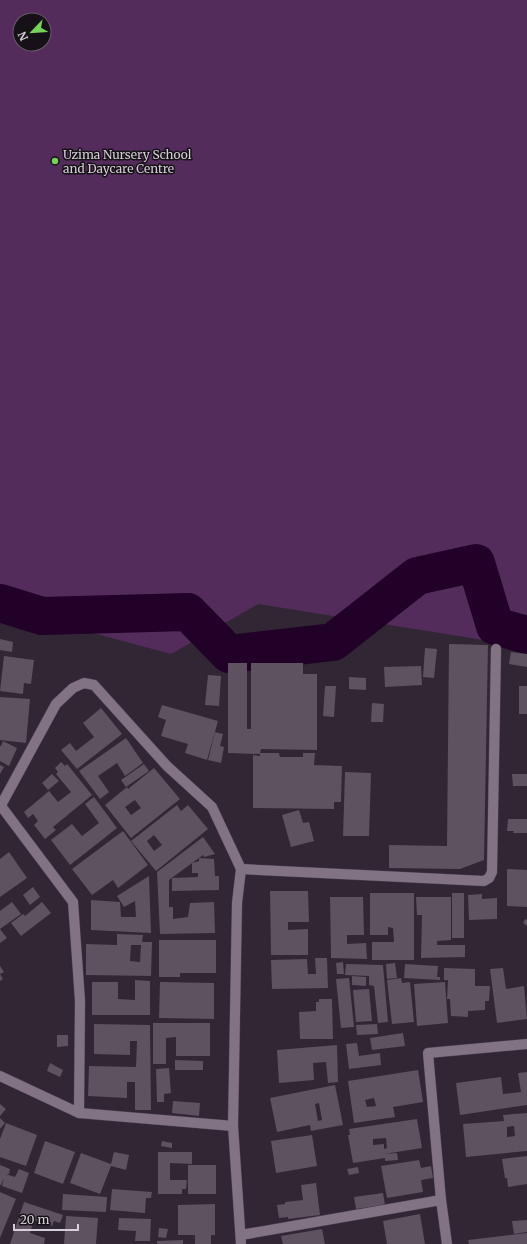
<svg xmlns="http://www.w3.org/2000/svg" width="527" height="1244" font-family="Merriweather,serif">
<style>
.green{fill:#532c5b;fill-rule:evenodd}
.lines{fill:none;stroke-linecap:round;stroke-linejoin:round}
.river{stroke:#210128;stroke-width:38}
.building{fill:#5e5160;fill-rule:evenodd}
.minor-casing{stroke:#4a414c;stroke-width:11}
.minor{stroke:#817384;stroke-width:10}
.poi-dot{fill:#75d25b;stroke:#161117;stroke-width:1.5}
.labels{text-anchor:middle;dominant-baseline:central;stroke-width:3;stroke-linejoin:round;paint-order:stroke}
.poi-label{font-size:12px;fill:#d7cfd8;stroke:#161117;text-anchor:start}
</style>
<rect width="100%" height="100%" fill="#312634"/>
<!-- green -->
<path class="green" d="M 0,0 L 527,0 L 527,647 L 258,604 L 171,654 L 0,608 ZM 20,20 L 44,20 L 44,44 L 20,44 Z"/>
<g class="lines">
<!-- river -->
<path class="river" d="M 0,603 L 42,616 L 188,612 L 229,654 L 333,642 L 417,576 L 476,563 L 495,626 L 527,635"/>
</g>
<!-- building -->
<g class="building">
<path d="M 0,639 L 13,642 L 12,652 L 0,650 Z"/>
<path d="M 449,644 L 488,645 L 484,860 L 460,869 L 389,868 L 389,845 L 447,846 Z"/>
<path d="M 425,648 L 437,649 L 434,678 L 423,677 Z"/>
<path d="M 511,652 L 527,654 L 527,667 L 509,664 Z"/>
<path d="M 4,656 L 34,660 L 31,684 L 24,683 L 23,694 L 0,691 Z"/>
<path d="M 228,663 L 247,663 L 247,729 L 251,729 L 251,663 L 303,663 L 303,674 L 317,674 L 317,750 L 261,749 L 260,754 L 228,753 Z"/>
<path d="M 421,666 L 422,685 L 385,687 L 384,667 Z"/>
<path d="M 208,675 L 221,676 L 219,706 L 205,705 Z"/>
<path d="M 349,677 L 366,678 L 366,690 L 349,689 Z"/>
<path d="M 325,686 L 336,686 L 334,717 L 323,716 Z"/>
<rect x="519" y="686" width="8" height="28"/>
<path d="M 0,697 L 30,699 L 26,743 L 0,740 Z"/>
<path d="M 372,703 L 384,704 L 383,722 L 371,722 Z"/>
<path d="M 162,705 L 218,721 L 207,760 L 185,753 L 188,744 L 161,736 L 166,720 L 158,717 Z"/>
<path d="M 101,708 L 122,734 L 77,769 L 61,750 L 70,743 L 76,751 L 94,737 L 83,723 Z"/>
<path d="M 215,732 L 223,734 L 220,746 L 224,747 L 221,763 L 208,760 Z"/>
<path d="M 126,738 L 143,763 L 125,776 L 117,763 L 98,776 L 109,792 L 100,799 L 79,771 Z"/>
<path d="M 3,741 L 17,748 L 9,766 L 0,761 L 0,746 L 1,746 Z"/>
<path d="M 260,753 L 279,753 L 280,757 L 303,757 L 303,753 L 315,753 L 314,765 L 342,766 L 341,802 L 334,802 L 334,809 L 253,808 L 253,755 L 260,756 Z"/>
<path d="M 61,762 L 65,766 L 67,764 L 92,795 L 53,827 L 56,830 L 45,839 L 34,825 L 38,821 L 33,814 L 28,818 L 24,812 L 49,791 L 58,802 L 71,792 L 56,774 L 58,772 L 55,768 Z"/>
<path d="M 144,764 L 149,771 L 126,787 L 121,780 Z"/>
<path d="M 0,765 L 4,767 L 0,774 Z"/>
<path d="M 154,768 L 180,799 L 131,838 L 105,805 L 127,787 L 128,789 ZM 135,800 L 141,808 L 131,815 L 125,807 Z"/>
<path d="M 345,772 L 371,773 L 369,836 L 343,836 Z"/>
<path d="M 52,774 L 59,781 L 48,790 L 42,783 Z"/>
<path d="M 512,774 L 527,774 L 527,786 L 513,786 Z"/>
<path d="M 94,797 L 117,828 L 70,865 L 51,840 L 72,824 L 82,836 L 99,823 L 85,804 Z"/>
<path d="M 177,805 L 181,811 L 188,805 L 208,829 L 156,871 L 131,841 ZM 154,835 L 162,845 L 154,851 L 147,841 Z"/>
<path d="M 299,810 L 303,823 L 309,822 L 314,841 L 291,847 L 282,815 Z"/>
<path d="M 508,819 L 527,819 L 527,833 L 513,833 L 514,831 L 507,831 Z"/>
<path d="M 123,831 L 148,865 L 118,888 L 113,880 L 92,895 L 72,869 Z"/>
<path d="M 203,837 L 215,854 L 204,857 L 203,855 L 169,880 L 169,907 L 173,907 L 173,919 L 188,917 L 190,903 L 214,902 L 215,933 L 160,934 L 157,872 Z"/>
<path d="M 9,852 L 27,878 L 0,897 L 0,859 Z"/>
<path d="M 199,858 L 214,859 L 215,876 L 219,876 L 219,890 L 172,891 L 172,878 L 198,877 L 198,873 L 192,873 L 192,863 L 199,861 Z"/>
<path d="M 507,869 L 527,870 L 527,907 L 507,906 Z"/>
<path d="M 149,876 L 151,933 L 91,930 L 91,900 L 120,902 L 121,917 L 136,917 L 135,901 L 124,907 L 117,896 Z"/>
<path d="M 33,887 L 40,897 L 30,905 L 23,895 Z"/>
<path d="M 270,891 L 308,891 L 309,922 L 288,922 L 288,930 L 308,929 L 308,955 L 271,955 Z"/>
<path d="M 370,893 L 414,893 L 414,960 L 372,960 L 372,942 L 394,942 L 393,928 L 388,927 L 388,935 L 370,935 Z"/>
<rect x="452" y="893" width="12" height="45"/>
<path d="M 482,894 L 482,899 L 497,898 L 497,919 L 469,920 L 468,895 Z"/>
<path d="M 330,897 L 363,897 L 364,935 L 347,935 L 347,944 L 366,943 L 367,959 L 331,958 Z"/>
<path d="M 416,897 L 451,897 L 451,940 L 437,941 L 437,945 L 465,945 L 465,957 L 421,958 L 422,915 L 417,915 Z"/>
<path d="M 12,902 L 21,914 L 0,929 L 7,938 L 0,943 L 0,911 Z"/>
<path d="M 42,902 L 51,913 L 21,936 L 11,923 L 23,914 L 25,916 Z"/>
<path d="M 525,919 L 527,920 L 527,926 L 523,923 Z"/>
<path d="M 117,934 L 143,935 L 142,942 L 152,942 L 151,976 L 86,975 L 86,944 L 117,945 ZM 131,945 L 141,945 L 140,962 L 130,961 Z"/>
<path d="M 159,940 L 216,940 L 216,973 L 180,973 L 180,977 L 159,977 Z"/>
<path d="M 315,958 L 327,958 L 328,988 L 272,989 L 271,960 L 307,959 L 308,974 L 316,974 Z"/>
<path d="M 343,962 L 344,974 L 337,974 L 336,963 Z"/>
<path d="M 395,963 L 397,978 L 387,979 L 386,964 Z"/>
<path d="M 346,964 L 383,965 L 388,1022 L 378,1023 L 374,986 L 369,985 L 369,976 L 345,975 Z"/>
<path d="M 405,964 L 438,966 L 437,977 L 440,977 L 440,980 L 404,978 Z"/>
<path d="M 0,966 L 4,972 L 0,974 L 3,979 L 0,981 Z"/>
<path d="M 444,968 L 475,969 L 475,986 L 490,986 L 489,1001 L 485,1001 L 485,1010 L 468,1011 L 468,1017 L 451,1016 L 450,999 L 447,999 L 448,980 L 444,980 Z"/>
<path d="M 503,968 L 506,989 L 524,986 L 527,1019 L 497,1023 L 490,969 Z"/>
<path d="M 352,976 L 366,977 L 366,986 L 352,985 Z"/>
<path d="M 349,978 L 354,1027 L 341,1028 L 336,979 Z"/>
<path d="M 401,978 L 402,983 L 410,982 L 414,1022 L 392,1024 L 387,980 Z"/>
<path d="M 135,980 L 150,981 L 150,1015 L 92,1015 L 92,982 L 118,982 L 118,999 L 135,1000 Z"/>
<path d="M 160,982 L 214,983 L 214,1019 L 159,1018 Z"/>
<path d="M 445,982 L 448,1023 L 417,1026 L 414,984 Z"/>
<path d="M 369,989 L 372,1021 L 356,1022 L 353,990 Z"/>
<path d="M 319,999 L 332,999 L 333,1039 L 300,1039 L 299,1012 L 316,1011 L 316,1002 L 319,1002 Z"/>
<path d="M 153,1023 L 210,1023 L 210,1056 L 176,1056 L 176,1037 L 166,1038 L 166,1064 L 153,1064 Z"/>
<path d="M 94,1024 L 150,1025 L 151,1110 L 135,1110 L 135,1082 L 127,1082 L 127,1098 L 88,1096 L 89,1066 L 136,1067 L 137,1041 L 130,1041 L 130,1055 L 94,1054 Z"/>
<path d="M 377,1024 L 378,1034 L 357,1035 L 356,1025 Z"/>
<path d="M 403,1033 L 405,1046 L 372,1050 L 370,1038 Z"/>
<path d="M 57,1035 L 68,1035 L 68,1046 L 57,1047 Z"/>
<path d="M 357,1043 L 359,1056 L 380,1053 L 381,1065 L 349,1069 L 346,1044 Z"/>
<path d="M 337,1045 L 338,1082 L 328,1083 L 326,1062 L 313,1063 L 314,1080 L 279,1083 L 277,1050 Z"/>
<path d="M 175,1060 L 203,1061 L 203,1070 L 175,1070 Z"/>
<path d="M 50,1063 L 63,1070 L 60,1077 L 47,1071 Z"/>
<path d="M 169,1068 L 171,1093 L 164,1094 L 164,1102 L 157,1102 L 156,1069 Z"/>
<path d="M 418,1070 L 423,1102 L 393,1107 L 395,1117 L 354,1123 L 348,1081 ZM 374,1098 L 376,1106 L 367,1107 L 365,1100 Z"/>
<path d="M 527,1072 L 527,1105 L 460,1115 L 456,1083 L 501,1077 L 503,1094 L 521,1092 L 518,1073 Z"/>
<path d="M 335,1085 L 343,1125 L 311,1131 L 310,1125 L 277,1132 L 270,1098 ZM 319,1103 L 322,1120 L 318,1121 L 315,1104 Z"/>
<path d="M 173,1101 L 200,1103 L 199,1116 L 172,1113 Z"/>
<path d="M 0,1104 L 6,1109 L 0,1116 Z"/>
<path d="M 527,1113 L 527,1151 L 466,1157 L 463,1124 L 504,1121 L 503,1115 ZM 514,1126 L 515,1136 L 507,1137 L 507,1127 Z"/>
<path d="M 0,1118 L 5,1123 L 0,1129 Z"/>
<path d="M 417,1119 L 422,1148 L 384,1154 L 397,1153 L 398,1160 L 385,1161 L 385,1158 L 353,1163 L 348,1135 L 350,1135 L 349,1129 ZM 386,1138 L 387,1148 L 384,1149 L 384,1144 L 373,1145 L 373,1139 Z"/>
<path d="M 6,1123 L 37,1135 L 26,1166 L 0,1157 L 0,1139 Z"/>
<path d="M 312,1135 L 317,1166 L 276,1173 L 271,1141 Z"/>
<path d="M 45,1141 L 75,1152 L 63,1184 L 34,1173 Z"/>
<path d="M 162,1141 L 172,1143 L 172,1148 L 161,1146 Z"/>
<path d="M 114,1152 L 129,1155 L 126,1170 L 111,1166 L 100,1194 L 70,1183 L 81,1153 L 111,1164 Z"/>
<path d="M 158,1152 L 192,1152 L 192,1164 L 170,1163 L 170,1180 L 187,1180 L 186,1189 L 182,1189 L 182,1194 L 158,1194 Z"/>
<path d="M 527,1156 L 527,1184 L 508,1187 L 507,1178 L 505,1178 L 502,1159 Z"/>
<path d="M 419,1160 L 421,1168 L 431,1166 L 433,1178 L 421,1180 L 423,1192 L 387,1198 L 381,1166 Z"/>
<path d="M 0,1165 L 10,1169 L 9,1174 L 6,1174 L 15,1177 L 19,1169 L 29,1173 L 22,1193 L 2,1186 L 4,1178 L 1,1185 L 0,1185 Z"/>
<rect x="188" y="1165" width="28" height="29"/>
<path d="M 358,1167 L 359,1173 L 349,1175 L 347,1169 Z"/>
<path d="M 316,1183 L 320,1215 L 288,1219 L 288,1217 L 279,1218 L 277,1205 L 285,1204 L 285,1202 L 303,1200 L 301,1185 Z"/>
<path d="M 112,1189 L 152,1192 L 151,1198 L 146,1198 L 145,1213 L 110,1210 Z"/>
<path d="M 0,1192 L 16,1199 L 0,1238 Z"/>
<path d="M 383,1193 L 385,1205 L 356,1209 L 354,1197 Z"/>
<path d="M 63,1194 L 107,1197 L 106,1212 L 62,1210 Z"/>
<path d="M 24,1202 L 63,1215 L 60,1223 L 54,1221 L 52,1226 L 34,1220 L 30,1233 L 45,1238 L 44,1244 L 10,1244 Z"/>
<path d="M 215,1204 L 215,1235 L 211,1235 L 211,1244 L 195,1244 L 195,1235 L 178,1235 L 178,1205 Z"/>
<path d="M 420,1214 L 425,1244 L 387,1244 L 383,1221 Z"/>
<path d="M 66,1216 L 98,1218 L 96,1244 L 64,1244 Z"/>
<path d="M 119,1218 L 151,1219 L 150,1241 L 135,1241 L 136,1231 L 118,1230 Z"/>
<path d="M 527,1220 L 527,1232 L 514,1234 L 512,1221 Z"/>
<path d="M 159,1228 L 168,1229 L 166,1238 L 158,1237 Z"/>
<path d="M 322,1229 L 325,1244 L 283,1244 L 281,1236 Z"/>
<path d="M 527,1233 L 527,1244 L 469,1244 L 468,1240 Z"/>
<path d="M 183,1240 L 183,1244 L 157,1244 L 157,1241 Z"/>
</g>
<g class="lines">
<!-- minor casing -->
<g class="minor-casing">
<g id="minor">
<path d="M 1,806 L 73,902 L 80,1001 L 79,1113"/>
<path d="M 0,807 L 56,704 L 73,688 L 84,683 L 94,685 L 167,766 L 212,807 L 241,869 L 237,903 L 233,1126 L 241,1244"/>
<path d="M 241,869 L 484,881 L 489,878 L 492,872 L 496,649"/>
<path d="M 0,1076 L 79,1113 L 233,1126"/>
<path d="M 241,1235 L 441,1200"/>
<path d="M 447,1244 L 441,1200 L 428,1053 L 527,1044"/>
</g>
</g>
<!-- minor -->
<use href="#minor" class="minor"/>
</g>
<!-- markers -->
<circle class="poi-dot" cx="55" cy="161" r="4"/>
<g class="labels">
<!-- poi labels -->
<g class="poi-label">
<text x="63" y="154">Uzima Nursery School<tspan x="63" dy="14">and Daycare Centre</tspan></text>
</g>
</g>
<!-- north arrow -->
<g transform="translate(32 32) rotate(245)"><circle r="19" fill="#161117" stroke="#635d64"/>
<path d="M0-3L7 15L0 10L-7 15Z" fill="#75d25b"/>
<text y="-6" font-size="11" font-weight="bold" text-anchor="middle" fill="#d7cfd8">N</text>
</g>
<!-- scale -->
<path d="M14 1224v6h64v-6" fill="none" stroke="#d7cfd8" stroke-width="2"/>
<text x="20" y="1224" font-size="12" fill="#d7cfd8" stroke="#161117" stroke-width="3" paint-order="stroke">20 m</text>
</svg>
